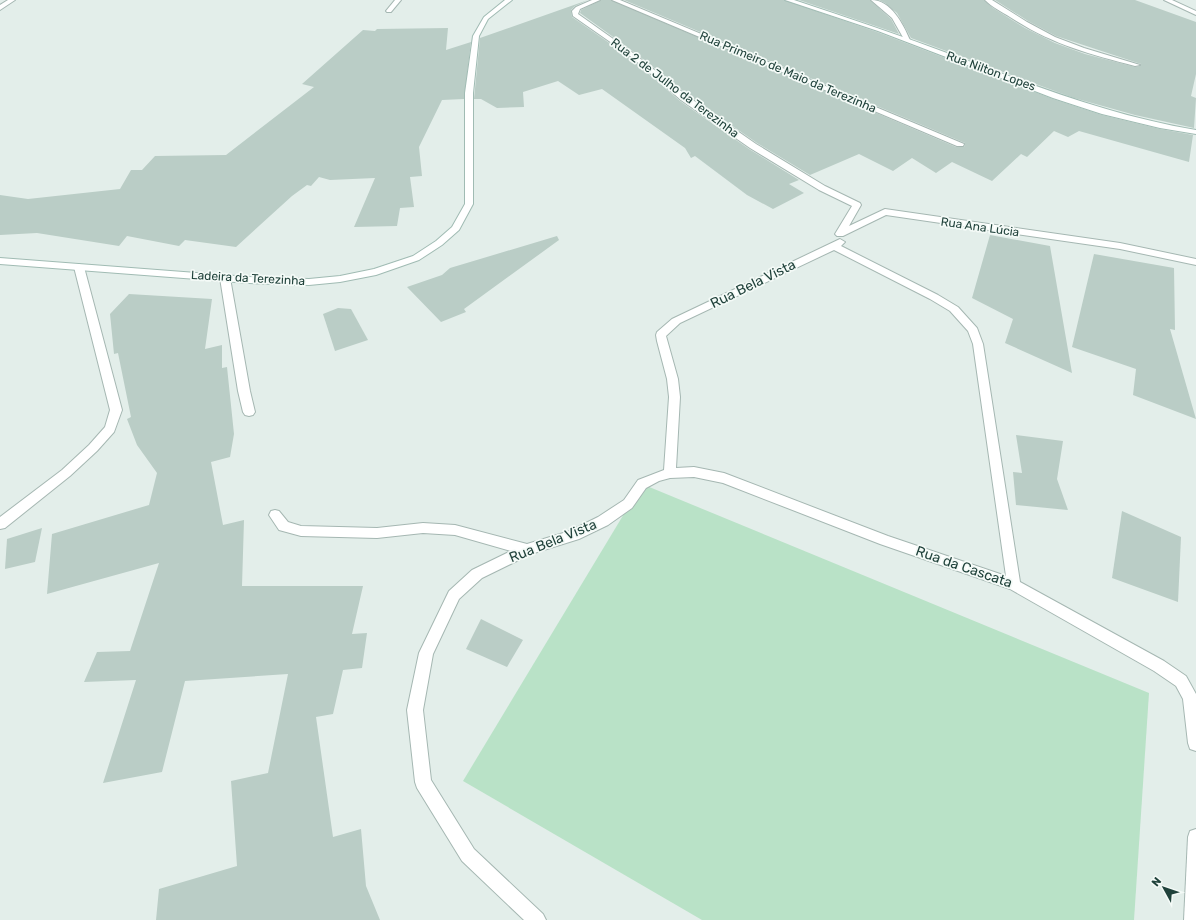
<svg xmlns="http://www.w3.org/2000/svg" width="1196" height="920" font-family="Rubik,sans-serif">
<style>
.green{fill:#b9e2c7}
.building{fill:#bacdc6}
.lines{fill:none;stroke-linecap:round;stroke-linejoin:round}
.minor-casing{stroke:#a5b7b2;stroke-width:2}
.secondary-casing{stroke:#a0bbb3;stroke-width:2}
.minor{fill:#fff;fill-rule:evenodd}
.secondary{fill:#fff;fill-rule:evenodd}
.labels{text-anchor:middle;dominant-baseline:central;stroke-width:3.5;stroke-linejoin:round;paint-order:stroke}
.far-street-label{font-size:12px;fill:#20423b;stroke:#f4faf7}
.street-label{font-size:14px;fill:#20423b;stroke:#f4faf7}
</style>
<rect width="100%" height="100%" fill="#e3eeea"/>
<!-- green -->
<path class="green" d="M 642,484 L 1149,693 L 1134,920 L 702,920 L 463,781 Z"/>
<!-- building -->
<g class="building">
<path d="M 588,0 L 575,6 L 571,10 L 572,17 L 628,56 L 680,101 L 749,149 L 799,180 L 789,184 L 804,193 L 773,209 L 747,195 L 695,156 L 691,158 L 685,148 L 602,89 L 579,95 L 558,81 L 523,92 L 524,107 L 497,108 L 481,99 L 474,99 L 480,38 Z"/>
<path d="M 601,0 L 611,0 L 956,147 L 964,147 L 965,143 L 624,0 L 784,0 L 877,32 L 1053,99 L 1102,115 L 1160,129 L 1193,135 L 1189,162 L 1079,131 L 1068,137 L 1054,131 L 1027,157 L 1021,154 L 992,181 L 952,162 L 936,173 L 912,158 L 893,171 L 859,154 L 810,175 L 757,143 L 688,95 L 634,52 L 580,13 L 581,10 Z"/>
<path d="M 799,0 L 870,0 L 891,19 L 899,34 Z"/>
<path d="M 879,0 L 984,0 L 993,8 L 1025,28 L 1055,43 L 1085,54 L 1135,67 L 1140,66 L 1141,64 L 1056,36 L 1028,21 L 995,0 L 1135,0 L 1196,22 L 1196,74 L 1191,96 L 1196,98 L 1194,128 L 1135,115 L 1074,98 L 911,38 L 897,13 L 885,3 Z"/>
<path d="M 448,28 L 446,50 L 471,42 L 464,99 L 442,100 L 419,147 L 422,176 L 410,177 L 414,207 L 400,208 L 397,226 L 354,227 L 375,178 L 330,180 L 319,177 L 311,186 L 307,185 L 292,196 L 236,247 L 185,240 L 179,246 L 127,236 L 119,246 L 37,233 L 0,235 L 0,195 L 28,199 L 120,189 L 131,170 L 142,170 L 155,156 L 226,155 L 314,87 L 302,84 L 363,30 L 375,31 L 377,29 Z"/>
<path d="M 990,235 L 1050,246 L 1072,373 L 1005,343 L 1013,319 L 972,298 Z"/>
<path d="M 557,236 L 559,240 L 464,309 L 466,312 L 441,322 L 407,287 L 442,275 L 450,268 Z"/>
<path d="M 1094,254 L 1174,268 L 1175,330 L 1170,329 L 1196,419 L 1133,395 L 1136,369 L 1072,347 Z"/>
<path d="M 129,294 L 212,299 L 205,349 L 222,345 L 222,368 L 227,367 L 234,434 L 230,457 L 211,462 L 223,525 L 244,520 L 242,586 L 363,586 L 352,634 L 367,633 L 362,668 L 343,670 L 333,714 L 316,717 L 333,837 L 361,829 L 366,886 L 380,920 L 156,920 L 159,889 L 237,866 L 231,781 L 268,773 L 288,674 L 185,681 L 162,772 L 103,783 L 136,680 L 84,682 L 97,652 L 130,651 L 159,563 L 47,594 L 52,534 L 149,505 L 157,473 L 137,445 L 127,419 L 131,417 L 118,353 L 114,354 L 110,314 Z"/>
<path d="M 338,308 L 351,309 L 368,340 L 335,351 L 323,314 Z"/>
<path d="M 1016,435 L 1063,441 L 1057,479 L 1068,510 L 1016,505 L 1013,472 L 1022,473 Z"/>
<path d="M 1122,511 L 1181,537 L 1178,602 L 1112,578 Z"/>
<path d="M 42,528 L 35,562 L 5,569 L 7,539 Z"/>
<path d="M 481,619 L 523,640 L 507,667 L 466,649 Z"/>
</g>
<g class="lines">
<!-- minor casing -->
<g class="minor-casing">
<g id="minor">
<path d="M 8,0 L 15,0 L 0,10 L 0,5 Z"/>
<path d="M 395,0 L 401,0 L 391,12 L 387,12 L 386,11 Z"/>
<path d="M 592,0 L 600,0 L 580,9 L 578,14 L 633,53 L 687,96 L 756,144 L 825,186 L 860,203 L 861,205 L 849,226 L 885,209 L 1120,243 L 1196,259 L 1196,265 L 1120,249 L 886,215 L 843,236 L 837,236 L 835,234 L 852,206 L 819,190 L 750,148 L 681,100 L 629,55 L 573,16 L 572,11 L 576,7 Z"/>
<path d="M 612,0 L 620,0 L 964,144 L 963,146 L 957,146 Z"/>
<path d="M 871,0 C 891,0 903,24 910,40 L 909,41 L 905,41 L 892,18 Z"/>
<path d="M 985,0 L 992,0 L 1027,22 L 1055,37 L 1084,48 L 1140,65 L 1135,66 C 1088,54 1051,44 1010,17 C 1002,12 992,7 985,0 Z"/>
<path d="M 1164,0 L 1172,0 L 1196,11 L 1196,15 Z"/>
<path d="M 840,239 L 845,242 L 841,246 L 938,295 L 958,307 L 977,328 L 983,344 L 1020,582 L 1164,661 L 1186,676 L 1196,694 L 1196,751 L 1190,749 L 1188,743 L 1183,699 L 1176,686 L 1154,671 L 1010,589 L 880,544 L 723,483 L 694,477 L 670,478 L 659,481 L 646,488 L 632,508 L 608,525 L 579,539 L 531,554 L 482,578 L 459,599 L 433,654 L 423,710 L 431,780 L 474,849 L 543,914 L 546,920 L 524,920 L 462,861 L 417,788 L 415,782 L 407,710 L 419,653 L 449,591 L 472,570 L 511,551 L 455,535 L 423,533 L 377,538 L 301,536 L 279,530 L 269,515 L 271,511 L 275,510 L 279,511 L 288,522 L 301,526 L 377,528 L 423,523 L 455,525 L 527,544 L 570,531 L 598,517 L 624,500 L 638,480 L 664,470 L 669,397 L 667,379 L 657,341 L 656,335 L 657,332 L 672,319 ZM 834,250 L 930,299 L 950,311 L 968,331 L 973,344 L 1006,576 L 888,536 L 724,473 L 694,467 L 676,468 L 680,397 L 678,379 L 666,336 L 680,323 Z"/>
<path d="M 79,264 L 84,267 L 122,410 L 114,432 L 97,451 L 70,476 L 5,528 L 0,529 L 0,517 L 62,470 L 89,445 L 105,427 L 110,410 L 74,267 Z"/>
<path d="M 225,275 L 230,278 L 250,391 L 255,412 L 253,415 L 249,416 L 245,415 L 243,412 L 238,391 L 220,278 Z"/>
<path d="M 1196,829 L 1196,920 L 1184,920 L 1188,837 L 1190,831 Z"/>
</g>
</g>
<!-- secondary casing -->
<g class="secondary-casing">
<g id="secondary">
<path d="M 505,0 L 512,0 L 488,19 L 479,36 L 473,93 L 473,204 L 459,230 L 442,245 L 419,260 L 376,275 L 340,282 L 309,285 L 249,283 L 0,264 L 0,258 L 249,277 L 309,279 L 340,276 L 374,269 L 413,256 L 436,241 L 452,227 L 465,204 L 465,93 L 473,36 L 484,17 Z"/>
<path d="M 785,0 L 794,0 C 848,18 902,36 955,56 C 1035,86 1112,116 1196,130 L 1196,134 L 1160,128 L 1102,114 L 1053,98 L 878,31 Z"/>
</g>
</g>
<!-- minor -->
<use href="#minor" class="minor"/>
<!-- secondary -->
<use href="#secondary" class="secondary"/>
</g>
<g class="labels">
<!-- far-street labels -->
<g class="far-street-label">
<text transform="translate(991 71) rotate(20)">Rua Nilton Lopes</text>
<text transform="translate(788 72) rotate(23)">Rua Primeiro de Maio da Terezinha</text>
<text transform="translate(675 88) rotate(37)">Rua 2 de Julho da Terezinha</text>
<text transform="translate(980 227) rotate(8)">Rua Ana Lúcia</text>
<text transform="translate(248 278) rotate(3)">Ladeira da Terezinha</text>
</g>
<!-- street labels -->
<g class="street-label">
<text transform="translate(753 284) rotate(-26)">Rua Bela Vista</text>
<text transform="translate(553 541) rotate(-22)">Rua Bela Vista</text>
<text transform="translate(964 567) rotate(19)">Rua da Cascata</text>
</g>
</g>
<!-- north arrow -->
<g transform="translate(1164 888) rotate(310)" stroke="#f4faf7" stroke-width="3" paint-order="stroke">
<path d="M0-3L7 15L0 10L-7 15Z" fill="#20423b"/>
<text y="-6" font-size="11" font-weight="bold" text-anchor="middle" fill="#20423b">N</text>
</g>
</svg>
